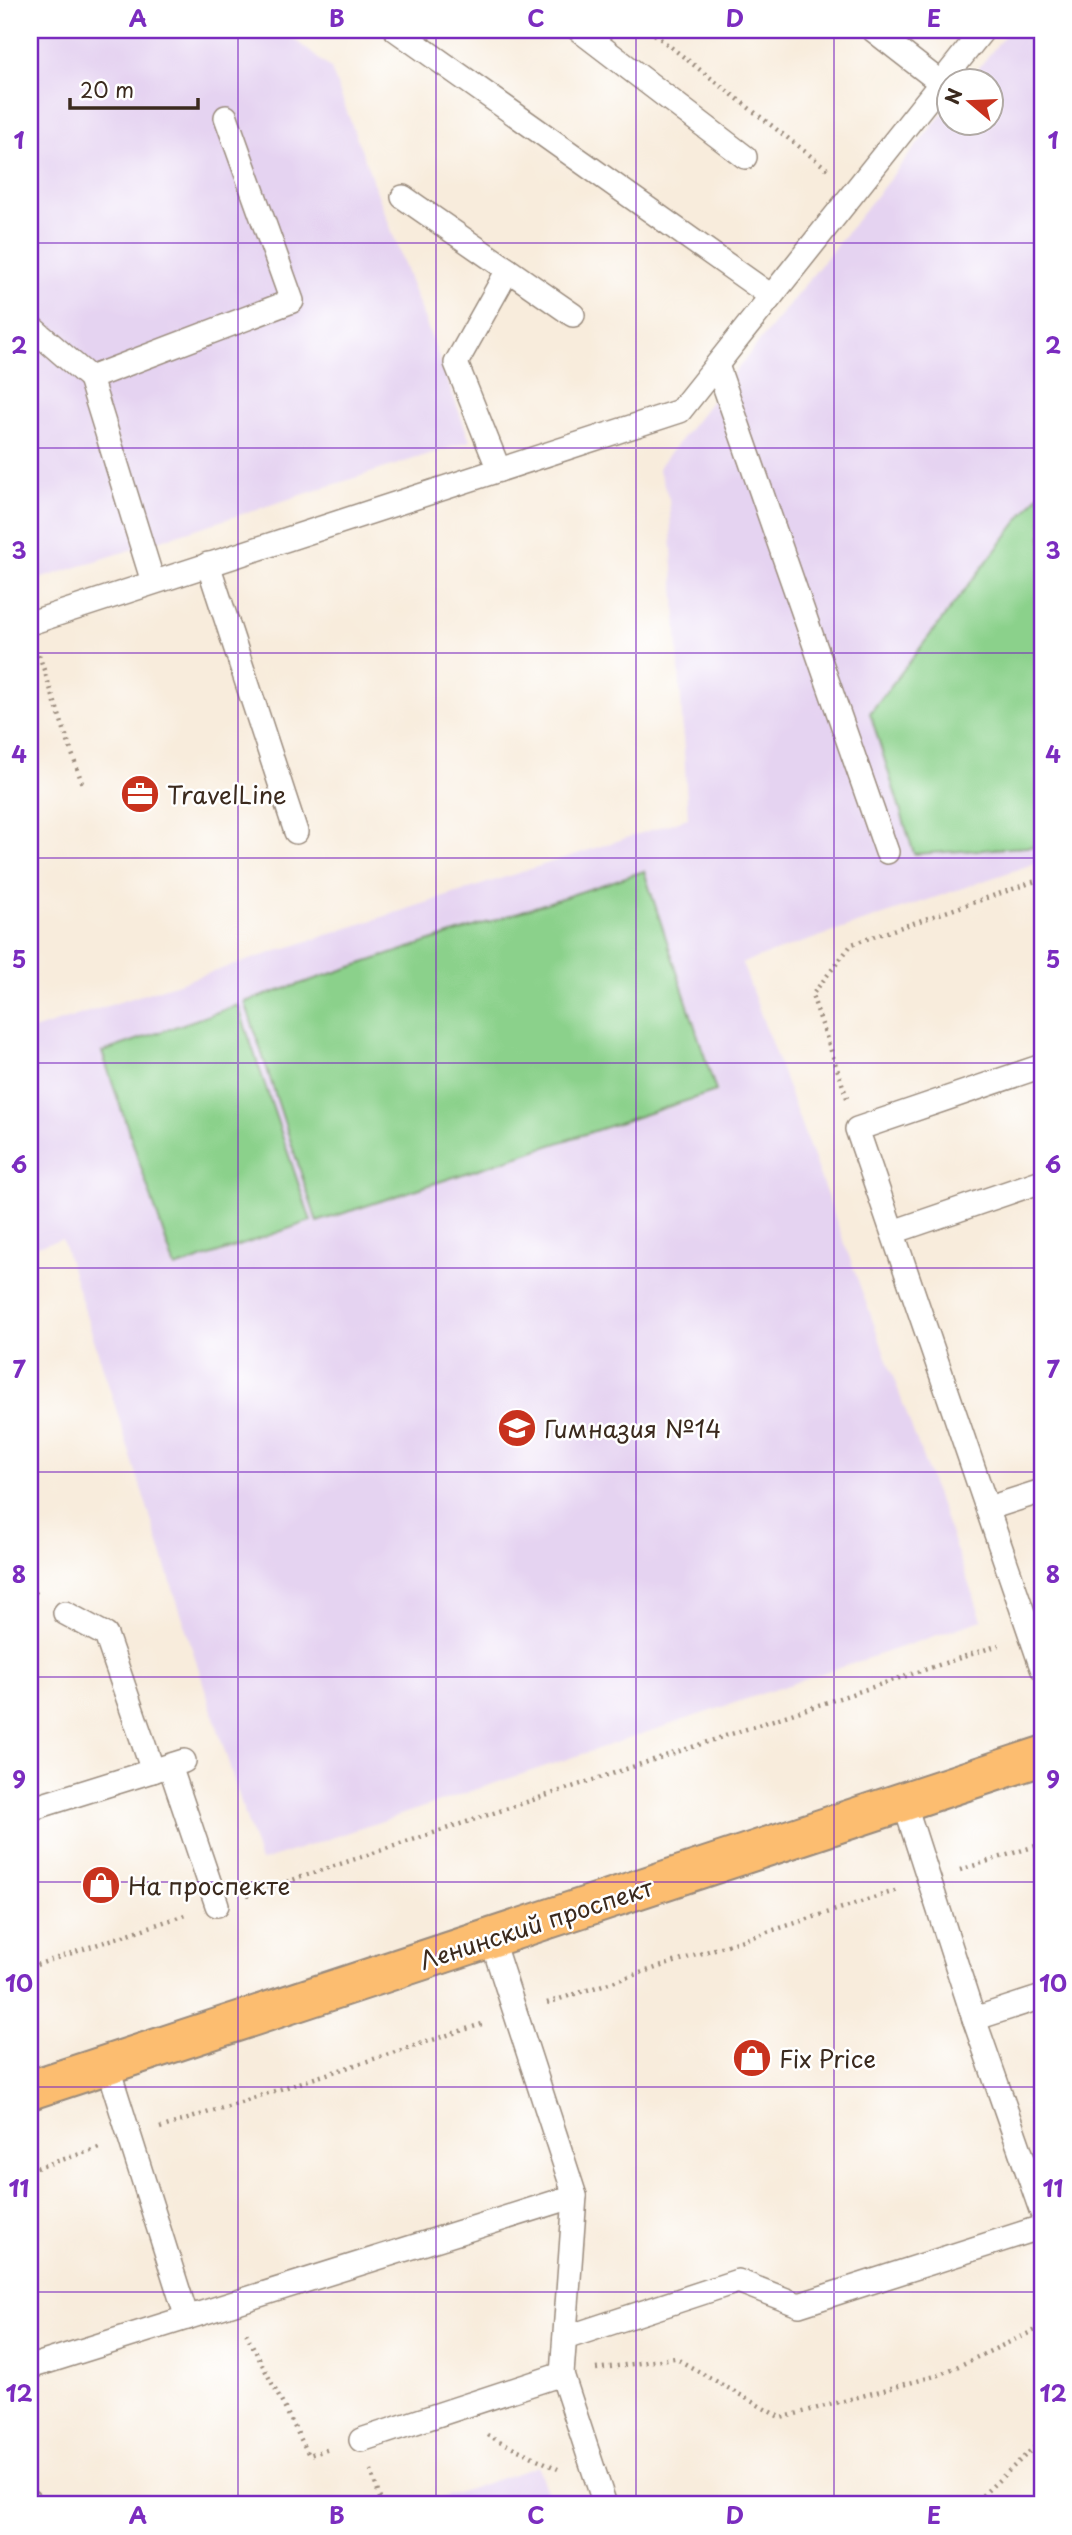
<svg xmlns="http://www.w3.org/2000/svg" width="1072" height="2535" font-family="'Playpen Sans',sans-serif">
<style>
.built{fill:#e5d3f1}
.green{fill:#8bd18b;stroke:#637e54;stroke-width:2}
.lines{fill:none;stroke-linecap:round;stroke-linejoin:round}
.service-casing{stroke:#9a8b7d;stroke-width:26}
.primary-casing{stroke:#9a8b7d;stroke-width:42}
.path{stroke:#9a8b7d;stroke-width:4.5;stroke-dasharray:2 5;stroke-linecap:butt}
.service{stroke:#fff;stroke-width:23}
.primary{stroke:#fcbd6f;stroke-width:38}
.grid{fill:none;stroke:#7b2cbf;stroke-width:2;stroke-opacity:0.55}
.labels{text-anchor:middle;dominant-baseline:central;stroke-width:5;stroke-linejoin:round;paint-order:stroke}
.poi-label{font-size:24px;fill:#3b2a1e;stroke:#fff;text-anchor:start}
.street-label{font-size:24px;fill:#3b2a1e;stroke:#fff}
.neatline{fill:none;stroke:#7b2cbf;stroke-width:2.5}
.grid-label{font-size:23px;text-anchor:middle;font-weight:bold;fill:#7b2cbf}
</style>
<rect width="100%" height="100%" fill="#fff"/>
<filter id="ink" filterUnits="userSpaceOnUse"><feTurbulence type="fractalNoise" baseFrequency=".0143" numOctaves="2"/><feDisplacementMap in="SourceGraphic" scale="14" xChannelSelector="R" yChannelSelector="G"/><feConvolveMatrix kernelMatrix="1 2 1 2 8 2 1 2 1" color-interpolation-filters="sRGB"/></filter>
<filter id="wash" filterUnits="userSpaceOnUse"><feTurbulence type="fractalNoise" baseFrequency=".00686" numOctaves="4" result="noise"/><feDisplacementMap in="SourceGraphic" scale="28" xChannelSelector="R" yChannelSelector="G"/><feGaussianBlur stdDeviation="1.57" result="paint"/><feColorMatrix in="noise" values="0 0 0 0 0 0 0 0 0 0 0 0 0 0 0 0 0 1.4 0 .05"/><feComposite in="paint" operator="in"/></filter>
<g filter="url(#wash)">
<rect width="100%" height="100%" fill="#f8ecdc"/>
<!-- built -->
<g class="built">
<path d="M 30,30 L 283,30 L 331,69 L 470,441 L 30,582 Z"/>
<path d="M 1009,30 L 1042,30 L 1042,861 L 742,963 L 982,1620 L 260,1862 L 62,1239 L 30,1248 L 30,1031 L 688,818 L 669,499 L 658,468 L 949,105 L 950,122 L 992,122 L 992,80 L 969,80 Z"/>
<path d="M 538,2466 L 551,2505 L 420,2505 Z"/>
</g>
<!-- green -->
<g class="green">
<path d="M 1042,490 L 1042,846 L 914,854 L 870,713 Z"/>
<path d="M 644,871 L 716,1091 L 317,1222 L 245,1002 Z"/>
<path d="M 238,1005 L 311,1221 L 175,1268 L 102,1052 Z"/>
</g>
</g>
<g filter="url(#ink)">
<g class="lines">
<!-- service casing -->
<g class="service-casing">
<g id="service">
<path d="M 396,30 L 771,296"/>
<path d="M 579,30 L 745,157"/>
<path d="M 873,30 L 941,83"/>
<path d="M 403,197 L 573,315"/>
<path d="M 30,326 L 90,378"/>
<path d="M 717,365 L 887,852"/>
<path d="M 499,470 L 456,363 L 508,270"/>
<path d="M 208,564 L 296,832"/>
<path d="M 153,582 L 90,378 L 292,301 L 226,117"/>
<path d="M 30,623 L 680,411 L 983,30"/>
<path d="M 1042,1066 L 857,1129 L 1042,1668"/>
<path d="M 893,1232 L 1042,1181"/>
<path d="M 989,1508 L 1042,1491"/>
<path d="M 65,1613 L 106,1635 L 153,1771"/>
<path d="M 170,1766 L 217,1905"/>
<path d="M 904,1802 L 974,2019 L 1042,2213"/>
<path d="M 30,1809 L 184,1761"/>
<path d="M 491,1938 L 575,2196 L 562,2374 L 605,2505"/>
<path d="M 974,2019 L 1042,1997"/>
<path d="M 107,2065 L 187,2318"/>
<path d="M 565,2338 L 738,2281 L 799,2305 L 1042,2227"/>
<path d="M 30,2367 L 575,2196"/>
<path d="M 361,2440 L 562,2374"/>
<path d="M 30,2501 L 31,2505"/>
</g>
</g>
<!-- primary casing -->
<g class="primary-casing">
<path id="primary" d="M 30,2090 L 1042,1756"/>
</g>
<!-- path -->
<g class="path">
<path d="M 649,30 L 830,171"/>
<path d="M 39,655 L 83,786"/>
<path d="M 847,1098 L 812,995 L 852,944 L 1042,879"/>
<path d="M 30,1588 L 38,1595"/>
<path d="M 960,1870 L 1042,1844"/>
<path d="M 247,1895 L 999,1645"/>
<path d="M 30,1967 L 185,1915"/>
<path d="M 547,2003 L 898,1890"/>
<path d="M 160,2128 L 485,2023"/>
<path d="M 30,2170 L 99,2148"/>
<path d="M 246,2333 L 309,2455 L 330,2449"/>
<path d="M 596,2369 L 675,2358 L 781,2418 L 939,2375 L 1042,2327"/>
<path d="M 487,2435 L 558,2469"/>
<path d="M 371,2470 L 382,2505"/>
<path d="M 972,2505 L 1042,2440"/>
</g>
<!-- service -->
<use href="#service" class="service"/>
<!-- primary -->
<use href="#primary" class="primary"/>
</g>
</g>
<!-- grid -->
<path class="grid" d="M 238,30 L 238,2505M 436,30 L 436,2505M 636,30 L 636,2505M 834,30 L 834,2505M 30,243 L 1042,243M 30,448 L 1042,448M 30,653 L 1042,653M 30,858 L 1042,858M 30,1063 L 1042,1063M 30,1268 L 1042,1268M 30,1472 L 1042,1472M 30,1677 L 1042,1677M 30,1882 L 1042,1882M 30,2087 L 1042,2087M 30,2292 L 1042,2292"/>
<!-- icons -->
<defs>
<g id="office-disc" transform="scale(2.0125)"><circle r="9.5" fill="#c8321e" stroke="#fff"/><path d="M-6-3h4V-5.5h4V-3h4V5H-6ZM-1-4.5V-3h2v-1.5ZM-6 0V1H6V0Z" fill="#fff"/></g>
<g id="school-disc" transform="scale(2.0125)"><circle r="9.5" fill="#c8321e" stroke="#fff"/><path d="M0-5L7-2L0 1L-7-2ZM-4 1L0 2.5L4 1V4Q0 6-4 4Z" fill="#fff"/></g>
<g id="shop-disc" transform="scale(2.0125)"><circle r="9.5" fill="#c8321e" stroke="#fff"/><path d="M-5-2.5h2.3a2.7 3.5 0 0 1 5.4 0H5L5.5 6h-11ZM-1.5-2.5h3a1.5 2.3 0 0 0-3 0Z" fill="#fff"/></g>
</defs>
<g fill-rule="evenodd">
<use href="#office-disc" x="140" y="794"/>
<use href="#school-disc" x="517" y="1428"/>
<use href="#shop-disc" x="101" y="1885"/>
<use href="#shop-disc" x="752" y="2058"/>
</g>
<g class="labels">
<!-- poi labels -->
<g class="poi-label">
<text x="167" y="794">TravelLine</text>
<text x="544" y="1428">Гимназия №14</text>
<text x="128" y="1885">На проспекте</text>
<text x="779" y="2058">Fix Price</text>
</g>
<!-- street labels -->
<g class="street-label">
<text transform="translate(536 1923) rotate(-18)">Ленинский проспект</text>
</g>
</g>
<!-- margin -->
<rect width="1072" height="2535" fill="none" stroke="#fff" stroke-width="77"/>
<!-- north arrow -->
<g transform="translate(970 102) rotate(289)"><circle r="33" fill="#ffffff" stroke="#b1aaa5" stroke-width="2"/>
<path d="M0-5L12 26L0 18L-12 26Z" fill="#c8321e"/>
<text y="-10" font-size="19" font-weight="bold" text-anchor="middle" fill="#3b2a1e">N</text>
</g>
<!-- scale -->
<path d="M70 98v10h128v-10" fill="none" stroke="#3b2a1e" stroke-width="3.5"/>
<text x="80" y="98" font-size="21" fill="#3b2a1e" stroke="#ffffff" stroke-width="5" paint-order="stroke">20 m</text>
<rect x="38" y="38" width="996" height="2458" class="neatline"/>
<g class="grid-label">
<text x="138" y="27">A</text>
<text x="337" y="27">B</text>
<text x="536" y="27">C</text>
<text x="735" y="27">D</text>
<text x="934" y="27">E</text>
<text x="19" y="149">1</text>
<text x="1053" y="149">1</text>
<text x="19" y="354">2</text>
<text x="1053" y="354">2</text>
<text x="19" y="559">3</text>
<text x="1053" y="559">3</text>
<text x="19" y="763">4</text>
<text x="1053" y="763">4</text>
<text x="19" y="968">5</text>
<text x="1053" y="968">5</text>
<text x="19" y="1173">6</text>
<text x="1053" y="1173">6</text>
<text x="19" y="1378">7</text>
<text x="1053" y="1378">7</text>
<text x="19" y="1583">8</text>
<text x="1053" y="1583">8</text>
<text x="19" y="1788">9</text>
<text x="1053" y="1788">9</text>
<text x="19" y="1992">10</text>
<text x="1053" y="1992">10</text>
<text x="19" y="2197">11</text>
<text x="1053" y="2197">11</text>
<text x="19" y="2402">12</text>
<text x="1053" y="2402">12</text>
<text x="138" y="2524">A</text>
<text x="337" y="2524">B</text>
<text x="536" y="2524">C</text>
<text x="735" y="2524">D</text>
<text x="934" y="2524">E</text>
</g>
</svg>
